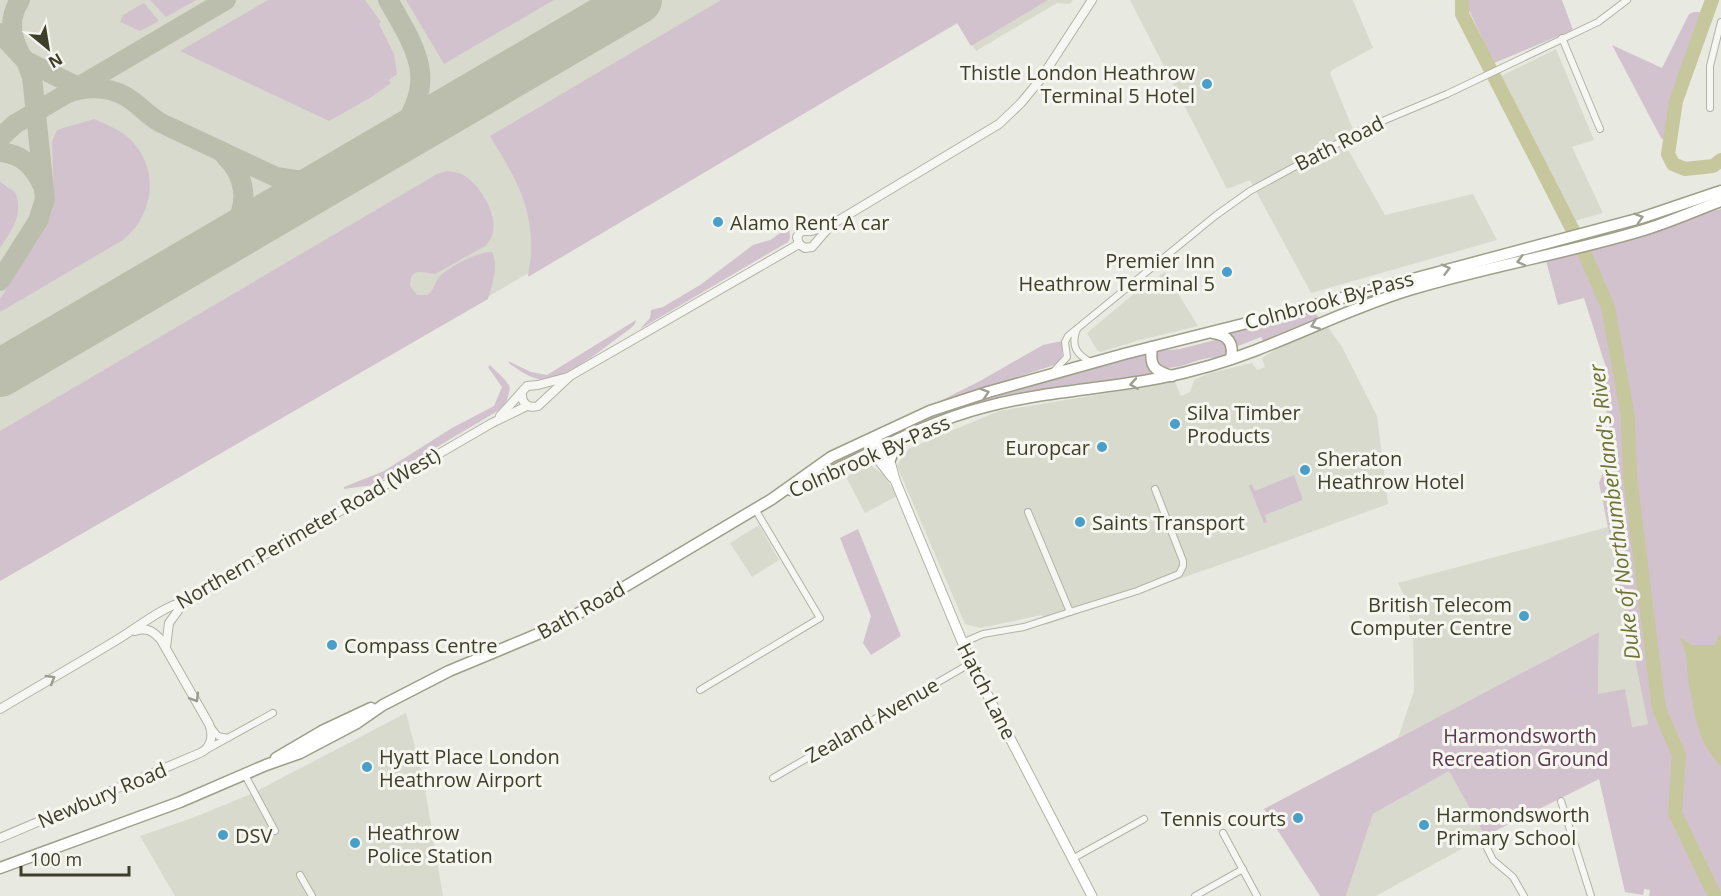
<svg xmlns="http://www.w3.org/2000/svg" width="1721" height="896" font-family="'Open Sans',sans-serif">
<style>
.built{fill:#d9dace}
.green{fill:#d2c2ce}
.water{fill:#c7c79d}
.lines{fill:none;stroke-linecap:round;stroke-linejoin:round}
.river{stroke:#c7c79d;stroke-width:14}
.taxiway{stroke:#bcbead;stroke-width:20}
.runway{stroke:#bcbead;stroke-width:48}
.minor-casing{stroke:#b1b3a5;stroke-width:8}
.tertiary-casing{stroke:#b1b3a5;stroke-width:10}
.primary-casing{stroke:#b2b4a0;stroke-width:11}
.trunk-casing{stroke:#9d9f88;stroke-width:13}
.minor{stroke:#f6f7f3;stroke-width:6}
.tertiary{stroke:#f6f7f3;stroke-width:8}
.primary{stroke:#fff;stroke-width:9}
.trunk{stroke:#fff;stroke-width:10}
.oneway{stroke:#9e9f94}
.oneway2{stroke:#9a9b8e}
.poi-dot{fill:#4a9fc9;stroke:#f6f6f0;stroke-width:2}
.labels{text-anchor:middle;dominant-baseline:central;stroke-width:6;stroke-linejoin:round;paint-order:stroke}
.poi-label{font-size:20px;fill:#3d3f29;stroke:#f6f6f0;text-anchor:start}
.street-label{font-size:20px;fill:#3d3f29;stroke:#f6f6f0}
.park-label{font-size:20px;fill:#5b3750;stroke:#f6f6f0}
.water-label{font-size:21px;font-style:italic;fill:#707235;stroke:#f6f6f0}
</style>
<rect width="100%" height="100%" fill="#e8e9e0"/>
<!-- built -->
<g class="built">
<path d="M 0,0 L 1073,0 L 1070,4 L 1057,3 L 976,51 L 958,23 L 0,581 Z"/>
<path d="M 1130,0 L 1353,0 L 1373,48 L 1332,70 L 1330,73 L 1352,127 L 1361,137 L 1346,146 L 1385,215 L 1473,194 L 1497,240 L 1311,293 L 1250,180 L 1227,189 Z"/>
<path d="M 1556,49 L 1594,140 L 1572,147 L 1603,213 L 1574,221 L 1501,76 Z"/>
<path d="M 1165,272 L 1198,326 L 1136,341 L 1101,352 L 1097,350 L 1087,333 L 1135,293 Z"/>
<path d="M 1328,327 L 1342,347 L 1377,416 L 1388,504 L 1248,555 L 1046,625 L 1042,615 L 980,628 L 965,624 L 897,466 L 903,455 L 910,448 L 999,411 L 1175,382 L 1181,396 L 1190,392 L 1194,380 L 1207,374 L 1252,363 L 1257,370 L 1265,367 L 1262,358 L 1278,348 Z"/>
<path d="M 870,465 L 884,475 L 897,496 L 865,513 L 846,477 Z"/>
<path d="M 759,525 L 779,560 L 752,577 L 730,543 Z"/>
<path d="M 1608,527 L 1648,724 L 1632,727 L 1598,694 L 1599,632 L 1398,738 L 1414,691 L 1413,633 L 1404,595 L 1398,583 Z"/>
<path d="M 406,713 L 423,777 L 443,896 L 175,896 L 140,836 L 195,817 L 251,794 Z"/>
<path d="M 1449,771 L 1485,836 L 1376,896 L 1346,896 L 1373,814 Z"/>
</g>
<!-- green -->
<g class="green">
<path d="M 150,0 L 196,0 L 166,17 Z"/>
<path d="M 268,0 L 365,0 L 381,22 L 379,24 L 394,54 L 397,74 L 389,80 L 391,83 L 370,98 L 329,121 L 180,51 Z"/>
<path d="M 406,0 L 554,0 L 444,64 Z"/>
<path d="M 721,0 L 1048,0 L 971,46 L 957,23 L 528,277 C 529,266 532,255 531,244 C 531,201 511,171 490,136 Z"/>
<path d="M 1466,0 L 1562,0 L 1573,30 L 1494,63 L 1465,2 Z"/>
<path d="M 1706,0 L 1709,0 L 1703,14 L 1670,116 L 1666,142 L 1661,138 L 1612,45 L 1662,68 L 1689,14 L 1694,12 L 1700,12 Z"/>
<path d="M 144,3 L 159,21 L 140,31 L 120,22 L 123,15 Z"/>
<path d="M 94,119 C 106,124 121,130 131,140 C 160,170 154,215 123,240 L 0,312 L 0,299 L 45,229 L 52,211 L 54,198 L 52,142 L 57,130 Z"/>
<path d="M 447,171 C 454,172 459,172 465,176 C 484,188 506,228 485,246 L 435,274 C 423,273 410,266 410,286 L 417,295 L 427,295 C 435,290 434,282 440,276 C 450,266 479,251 492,252 C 499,266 492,285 488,299 L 0,581 L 0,431 L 437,174 Z"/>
<path d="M 0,182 L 15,192 C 24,214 12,230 0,248 Z"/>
<path d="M 1721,209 L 1721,896 L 1715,896 L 1675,813 L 1679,755 L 1659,709 L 1630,476 L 1628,417 L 1608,307 L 1583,250 L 1587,245 Z"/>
<path d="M 789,227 L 790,238 L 788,242 L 640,329 L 650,318 L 651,310 L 663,307 L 700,285 L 753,245 L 770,240 Z"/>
<path d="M 1582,251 L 1606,308 L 1625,417 L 1628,477 L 1657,709 L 1675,755 L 1671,813 L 1711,896 L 1649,896 L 1650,890 L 1644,889 L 1643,895 L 1625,892 L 1599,779 L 1485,836 L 1449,771 L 1373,814 L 1346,896 L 1320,896 L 1264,809 L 1599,632 L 1598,694 L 1625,689 L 1632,727 L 1648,724 L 1599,483 L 1608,460 L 1615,458 L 1601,383 L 1609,377 L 1584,298 L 1558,305 L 1546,261 Z"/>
<path d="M 1312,309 L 1319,318 L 1264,342 L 1261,337 L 1238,346 L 1234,338 L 1227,332 Z"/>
<path d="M 636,320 L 635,324 L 631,328 C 611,342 563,384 538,379 C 528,377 518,369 510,364 L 508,361 L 531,372 L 547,375 Z"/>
<path d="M 1219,339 L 1227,343 L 1227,355 C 1220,359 1215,357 1208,358 C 1191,361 1176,371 1159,367 L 1154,357 L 1158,351 L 1180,349 Z"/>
<path d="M 1062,341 C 1063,352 1064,359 1054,365 L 924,409 L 980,381 L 1043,345 Z"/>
<path d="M 1146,354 L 1148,368 L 1155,376 L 960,410 L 933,418 L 881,441 L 881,439 L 928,417 L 1003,392 Z"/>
<path d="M 490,365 C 497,373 506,378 510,388 L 507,400 L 501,409 L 373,485 L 344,489 L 344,487 L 384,471 L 452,428 L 494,406 L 502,387 L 488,367 Z"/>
<path d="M 1294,475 L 1303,500 L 1265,515 L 1267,522 L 1264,523 L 1249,486 L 1252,484 L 1255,491 Z"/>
<path d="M 858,529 L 901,636 L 871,655 L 863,643 L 871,616 L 840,538 Z"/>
</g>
<!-- water -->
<path class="water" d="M 1719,635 L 1721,636 L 1721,766 C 1696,740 1697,720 1689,686 C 1686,669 1689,653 1679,637 L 1692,645 L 1715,645 Z"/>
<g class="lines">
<!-- river -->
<g class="river">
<path d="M 1462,0 L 1462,14 L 1583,250 L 1608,307 L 1628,417 L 1630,476 L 1659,709 L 1679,755 L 1675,813 L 1715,896"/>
<path d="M 1712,0 L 1676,101 L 1668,154 L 1673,164 L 1685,169 L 1713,166 L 1721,160"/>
</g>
<!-- taxiway -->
<g class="taxiway">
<path d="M 388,0 C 423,60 437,83 392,144"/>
<path d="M 0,33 L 26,61 L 72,84 L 87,88"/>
<path d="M 19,51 C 10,33 9,17 20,0"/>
<path d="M 65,94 C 88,85 114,86 134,102 C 143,109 150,117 161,123 L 276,177 L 303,181 L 341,174"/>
<path d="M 0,138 L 15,124 L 226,0"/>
<path d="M 0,152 C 21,154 33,165 42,184"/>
<path d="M 218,246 C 223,239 229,234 233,227 C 250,204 245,174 225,156"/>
<path d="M 0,281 L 38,221 L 45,199 L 32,77 L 26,61"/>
</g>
<!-- runway -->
<path class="runway" d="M 0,373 L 638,0"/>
<!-- minor casing -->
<g class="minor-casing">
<g id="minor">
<path d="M 1562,38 L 1600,129"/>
<path d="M 1710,108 L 1710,66 L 1721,22"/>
<path d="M 1077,329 C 1070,346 1077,355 1092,363"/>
<path d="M 1054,371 L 1067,357 L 1065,342 L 1068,336 L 1215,216 L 1250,191 L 1366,128 L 1447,94 L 1598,22 L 1627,0"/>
<path d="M 1028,512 L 1070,612"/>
<path d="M 962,643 L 983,634 L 1024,627 L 1070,612 L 1137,591 L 1179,574 L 1183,566 L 1183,561 L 1155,489"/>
<path d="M 700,690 L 820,618 L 755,509"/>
<path d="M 210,726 L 218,736 L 228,738"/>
<path d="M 206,750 L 273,713"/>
<path d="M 245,775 L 275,831"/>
<path d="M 773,778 L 971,663"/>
<path d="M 1561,801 L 1591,896"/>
<path d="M 1223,833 L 1257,896"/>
<path d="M 1483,840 L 1493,860 L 1513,877 L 1524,896"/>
<path d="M 1072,859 L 1144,819"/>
<path d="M 300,875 L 312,896"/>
<path d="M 1195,896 L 1243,869"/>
</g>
</g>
<!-- tertiary casing -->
<g class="tertiary-casing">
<g id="tertiary">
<path d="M 799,244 L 805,248 L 812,247 L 831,225 L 999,124 L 1021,103 L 1040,80 L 1092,0"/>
<path d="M 799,244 L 797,237 L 801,231 L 811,231 L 828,226"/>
<path d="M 522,393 C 521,403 528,409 538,406 L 570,376 L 799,244"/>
<path d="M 500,416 L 527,386 L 538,385 L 568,377"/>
<path d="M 166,647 L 169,623 L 185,601"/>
<path d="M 0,709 C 40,685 81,662 120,638 C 141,625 161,608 185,601 L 492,423 L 527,406"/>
<path d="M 0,838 L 200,753 C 211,748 214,736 209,724 L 161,640 C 153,631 147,627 135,631"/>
</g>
</g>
<!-- primary casing -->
<g class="primary-casing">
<g id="primary">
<path d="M 879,443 L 891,465 L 895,480 L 971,663 L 1092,896"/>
<path d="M 872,446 L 878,459 L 892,477"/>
</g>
</g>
<!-- trunk casing -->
<g class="trunk-casing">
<g id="trunk">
<path d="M 1213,333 C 1229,335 1234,344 1231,359"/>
<path d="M 1152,347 C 1149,366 1154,371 1172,376"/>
<path d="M 889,462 L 893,452 L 902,441"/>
<path d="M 791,490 C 855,463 918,424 985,407 C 1055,388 1128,389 1198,369 C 1271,350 1337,312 1409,290 C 1488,266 1569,253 1647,229 C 1672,221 1697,210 1721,201"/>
<path d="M 276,758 L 322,731 L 371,708"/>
<path d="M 0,868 L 180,802 L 266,765 L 300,753 L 357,723 L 383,705 L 449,671 L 545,631 L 594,605 L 772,499 L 831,457 L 930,411 L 988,392 L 1124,354 L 1267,318 L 1641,218 L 1721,191"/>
</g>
</g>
<!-- minor -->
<use href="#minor" class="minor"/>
<!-- tertiary -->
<use href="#tertiary" class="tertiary"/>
<!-- primary -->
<use href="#primary" class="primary"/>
<!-- trunk -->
<use href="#trunk" class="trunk"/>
</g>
<!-- one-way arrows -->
<defs><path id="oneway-chevron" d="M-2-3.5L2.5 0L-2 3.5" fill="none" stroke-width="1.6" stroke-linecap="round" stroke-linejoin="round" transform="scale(1.5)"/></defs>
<g class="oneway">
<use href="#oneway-chevron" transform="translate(1639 218) rotate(-17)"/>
<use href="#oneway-chevron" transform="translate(1521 261) rotate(165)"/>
<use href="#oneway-chevron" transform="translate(1446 269) rotate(-15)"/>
<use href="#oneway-chevron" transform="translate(1315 325) rotate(158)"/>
<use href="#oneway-chevron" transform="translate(1134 384) rotate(171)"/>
<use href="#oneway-chevron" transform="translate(985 393) rotate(-18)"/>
</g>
<g class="oneway2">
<use href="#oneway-chevron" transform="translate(51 679) rotate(-30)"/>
<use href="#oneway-chevron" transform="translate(195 698) rotate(59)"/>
</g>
<!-- markers -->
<g class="poi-dot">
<circle cx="1207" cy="84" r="6"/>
<circle cx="718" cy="222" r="6"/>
<circle cx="1227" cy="272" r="6"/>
<circle cx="1175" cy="424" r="6"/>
<circle cx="1102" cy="447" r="6"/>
<circle cx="1305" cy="470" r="6"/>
<circle cx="1080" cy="522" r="6"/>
<circle cx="1524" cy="616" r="6"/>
<circle cx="332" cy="645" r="6"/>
<circle cx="367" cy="767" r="6"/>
<circle cx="1298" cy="818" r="6"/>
<circle cx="1424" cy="825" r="6"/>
<circle cx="223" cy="835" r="6"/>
<circle cx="355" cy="843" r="6"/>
</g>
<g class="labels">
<!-- poi labels -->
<g class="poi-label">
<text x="1195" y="72" text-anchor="end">Thistle London Heathrow<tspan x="1195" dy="23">Terminal 5 Hotel</tspan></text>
<text x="730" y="222">Alamo Rent A car</text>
<text x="1215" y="260" text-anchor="end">Premier Inn<tspan x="1215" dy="23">Heathrow Terminal 5</tspan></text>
<text x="1187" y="412">Silva Timber<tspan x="1187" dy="23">Products</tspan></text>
<text x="1090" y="447" text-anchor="end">Europcar</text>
<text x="1317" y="458">Sheraton<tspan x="1317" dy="23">Heathrow Hotel</tspan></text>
<text x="1092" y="522">Saints Transport</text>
<text x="1512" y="604" text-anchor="end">British Telecom<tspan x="1512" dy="23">Computer Centre</tspan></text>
<text x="344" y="645">Compass Centre</text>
<text x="379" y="756">Hyatt Place London<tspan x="379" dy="23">Heathrow Airport</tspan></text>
<text x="1436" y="814">Harmondsworth<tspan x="1436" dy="23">Primary School</tspan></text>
<text x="1286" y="818" text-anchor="end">Tennis courts</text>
<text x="367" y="832">Heathrow<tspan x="367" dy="23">Police Station</tspan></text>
<text x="235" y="835">DSV</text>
</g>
<!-- street labels -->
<g class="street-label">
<text transform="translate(1339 143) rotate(-27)">Bath Road</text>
<text transform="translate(1329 300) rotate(-15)">Colnbrook By-Pass</text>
<text transform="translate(869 456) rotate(-24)">Colnbrook By-Pass</text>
<text transform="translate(308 528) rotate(-30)">Northern Perimeter Road (West)</text>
<text transform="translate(581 610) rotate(-29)">Bath Road</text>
<text transform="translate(987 691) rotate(63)">Hatch Lane</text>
<text transform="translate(872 720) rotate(-30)">Zealand Avenue</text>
<text transform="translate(102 795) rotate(-23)">Newbury Road</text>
</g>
<!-- park labels -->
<g class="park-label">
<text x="1520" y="735">Harmondsworth<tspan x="1520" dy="23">Recreation Ground</tspan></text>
</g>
<!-- water labels -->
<g class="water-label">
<text transform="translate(1614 512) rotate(-97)">Duke of Northumberland's River</text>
</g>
</g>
<!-- north arrow -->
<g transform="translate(48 48) rotate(150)" stroke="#f6f6f0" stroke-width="4.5" paint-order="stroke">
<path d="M0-4.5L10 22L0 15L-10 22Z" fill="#3d3f29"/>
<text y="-9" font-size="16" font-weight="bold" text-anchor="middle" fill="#3d3f29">N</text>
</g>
<!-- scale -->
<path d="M21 866v9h108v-9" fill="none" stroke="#3d3f29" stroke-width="3"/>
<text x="30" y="866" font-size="18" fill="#3d3f29" stroke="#f6f6f0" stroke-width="4.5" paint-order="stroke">100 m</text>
</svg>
